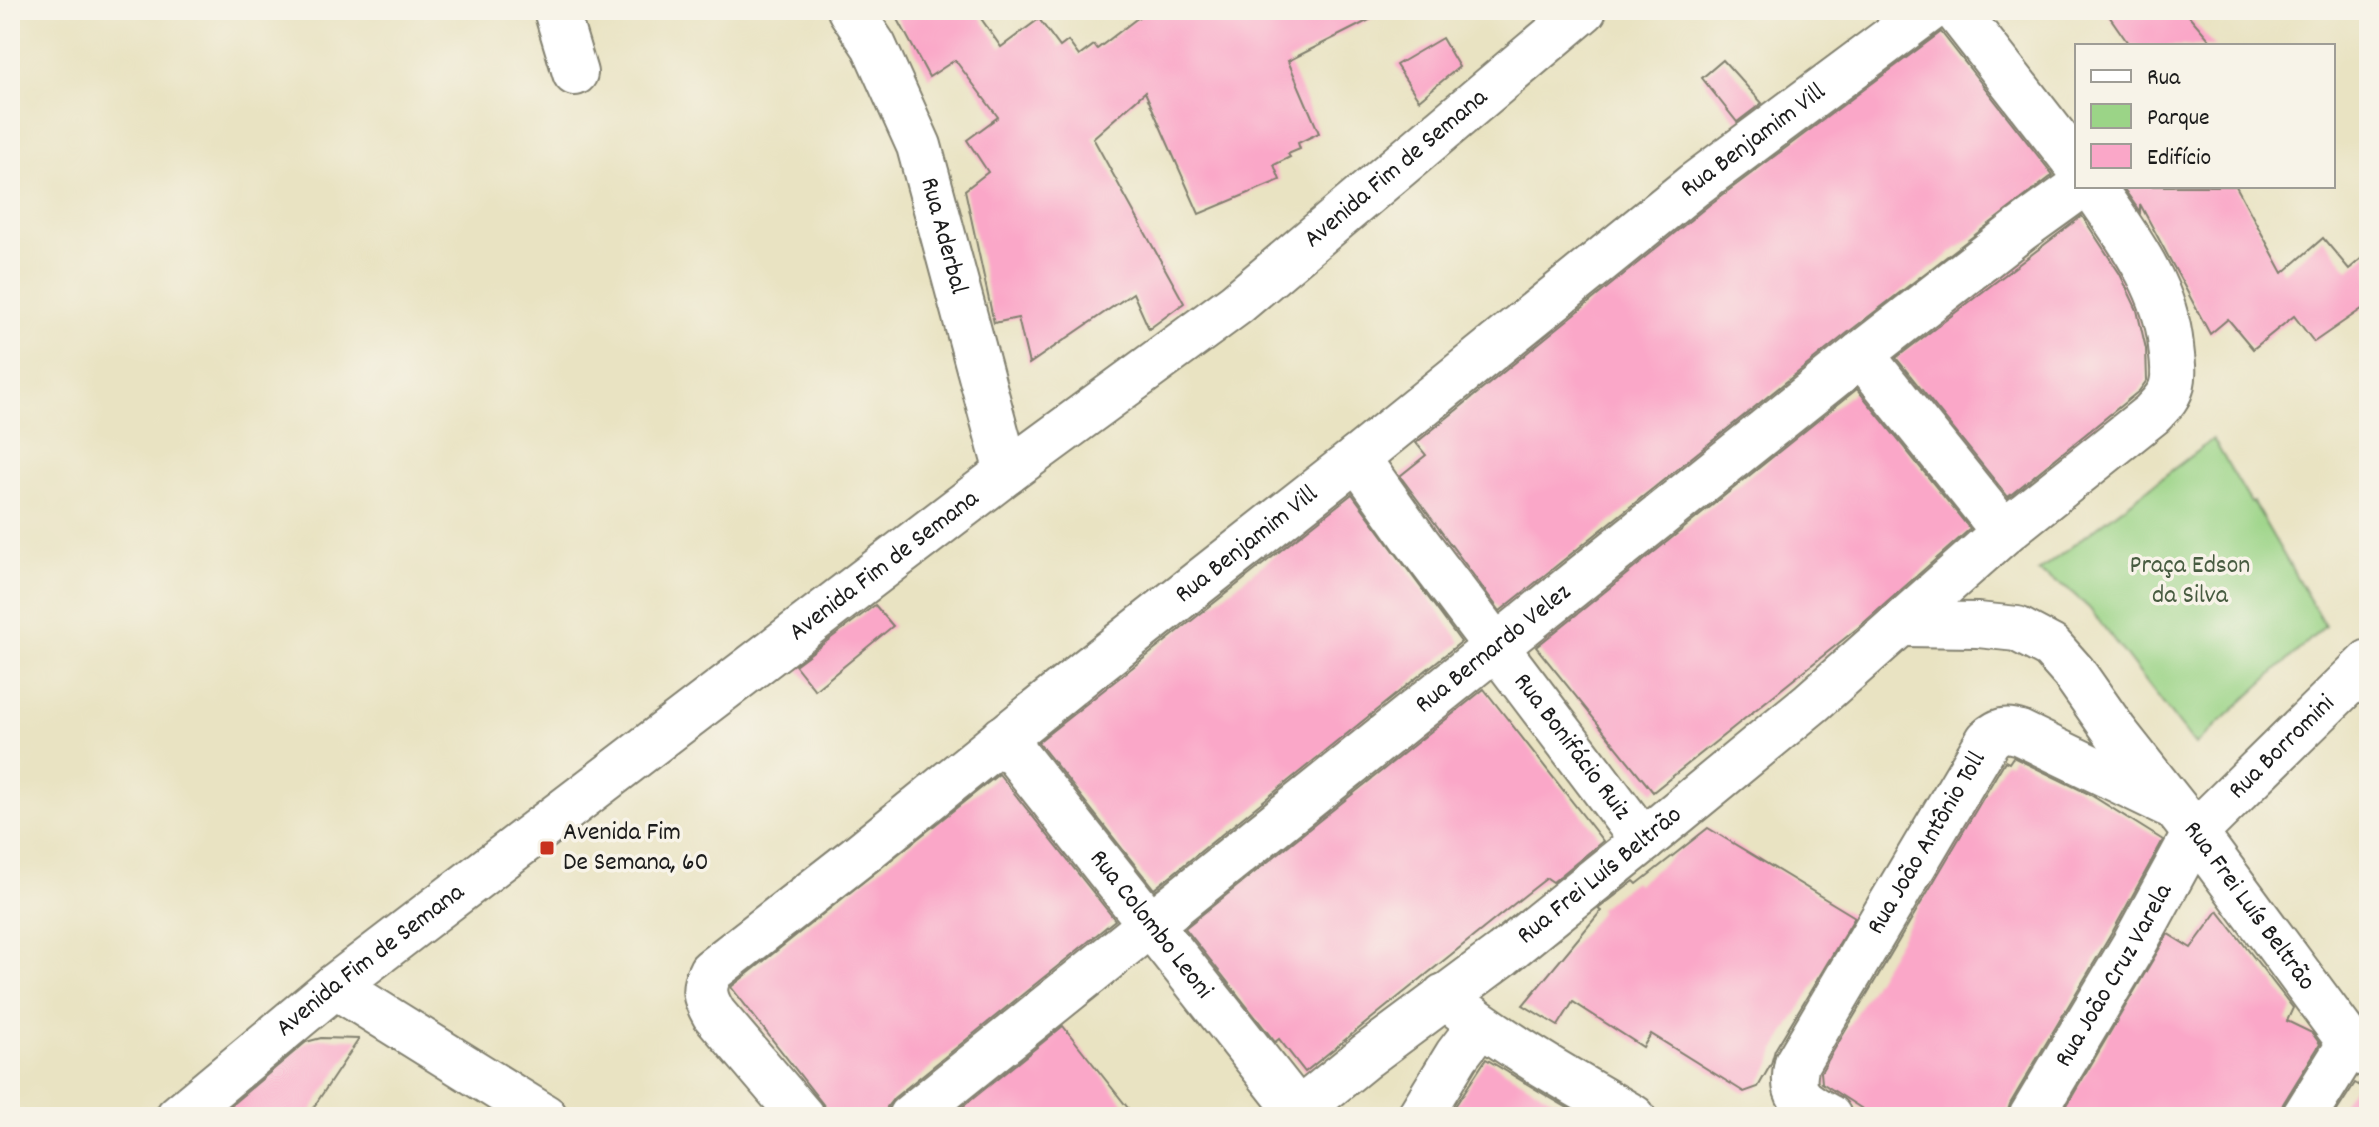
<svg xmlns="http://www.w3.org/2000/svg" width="2379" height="1127" font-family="Dekko,sans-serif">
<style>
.green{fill:#9bd487;stroke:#5c7852;stroke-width:2}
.building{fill:#faa7c8}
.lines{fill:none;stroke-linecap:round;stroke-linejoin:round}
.street-casing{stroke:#82806f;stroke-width:48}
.secondary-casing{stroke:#82806f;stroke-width:48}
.street{stroke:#fff;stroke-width:44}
.secondary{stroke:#fff;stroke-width:44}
.poi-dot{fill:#c8321e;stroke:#f7f3e8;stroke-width:3}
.labels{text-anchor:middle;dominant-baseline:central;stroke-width:7;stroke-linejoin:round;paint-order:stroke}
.street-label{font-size:26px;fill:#1c1c1c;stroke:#f7f3e8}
.park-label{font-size:26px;fill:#485c41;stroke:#f7f3e8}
.poi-label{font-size:26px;fill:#1c1c1c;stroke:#f7f3e8;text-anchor:start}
</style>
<rect width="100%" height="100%" fill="#f7f3e8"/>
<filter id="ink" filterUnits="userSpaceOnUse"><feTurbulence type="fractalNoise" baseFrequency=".0125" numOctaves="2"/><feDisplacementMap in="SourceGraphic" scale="16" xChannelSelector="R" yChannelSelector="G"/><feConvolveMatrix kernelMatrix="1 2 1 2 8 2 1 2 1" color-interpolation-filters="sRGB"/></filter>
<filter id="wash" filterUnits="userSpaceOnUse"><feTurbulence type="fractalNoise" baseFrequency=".006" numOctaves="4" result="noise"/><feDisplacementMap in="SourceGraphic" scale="32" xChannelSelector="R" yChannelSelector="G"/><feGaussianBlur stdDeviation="1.8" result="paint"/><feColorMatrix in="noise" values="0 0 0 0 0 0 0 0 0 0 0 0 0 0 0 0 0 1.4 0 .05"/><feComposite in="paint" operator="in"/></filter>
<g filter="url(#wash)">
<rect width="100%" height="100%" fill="#e9e3c2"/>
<!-- green -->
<path class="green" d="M 2213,439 L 2251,503 L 2253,502 L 2325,626 L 2195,745 L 2089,608 L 2067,588 L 2038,572 Z"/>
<g id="blocks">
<!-- building -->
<g class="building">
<path d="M 893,10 L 975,10 L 1001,47 L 1039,19 L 1060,47 L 1068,41 L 1079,56 L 1094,45 L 1097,49 L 1148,10 L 1389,10 L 1288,61 L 1319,133 L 1298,143 L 1300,149 L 1288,154 L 1290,157 L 1274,165 L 1280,180 L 1199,214 L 1145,92 L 1093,138 L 1184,303 L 1149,329 L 1133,293 L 1029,364 L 1018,318 L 994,323 L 965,190 L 988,172 L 967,140 L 998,117 L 955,60 L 929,77 Z"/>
<path d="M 2105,10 L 2184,10 L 2215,46 L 2130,46 Z"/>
<path d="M 1941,32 L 2053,175 L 1846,334 L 1500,611 L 1400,476 L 1426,455 L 1416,443 L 1709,205 Z"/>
<path d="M 1442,38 L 1459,67 L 1419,100 L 1396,65 Z"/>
<path d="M 1723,60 L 1762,103 L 1737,122 L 1702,78 Z"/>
<path d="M 2122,186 L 2236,186 L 2283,273 L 2323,238 L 2349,269 L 2369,252 L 2369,304 L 2314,342 L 2294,316 L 2253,349 L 2228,319 L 2210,334 L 2140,204 L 2140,212 Z"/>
<path d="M 2082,216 L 2120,274 L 2137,310 L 2146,349 L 2147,380 L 2139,391 L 2008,497 L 1896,358 Z"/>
<path d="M 1857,389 L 1970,529 L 1859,627 L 1653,792 L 1536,647 Z"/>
<path d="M 1352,494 L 1461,642 L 1154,889 L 1038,742 Z"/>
<path d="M 875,605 L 893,626 L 815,690 L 795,665 Z"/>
<path d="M 1484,689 L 1603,841 L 1553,882 L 1547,878 L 1524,896 L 1305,1072 L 1279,1039 L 1275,1042 L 1185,928 Z"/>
<path d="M 2013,757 L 2089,794 L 2163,840 L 2113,931 L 2010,1104 L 2006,1117 L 1875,1117 L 1822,1083 L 1821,1072 L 2005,761 L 2009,763 Z"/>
<path d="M 999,774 L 1115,920 L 894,1098 L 887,1107 L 886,1117 L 833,1117 L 731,987 Z"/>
<path d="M 1708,828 L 1855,917 L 1775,1050 L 1771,1064 L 1758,1087 L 1744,1092 L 1651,1034 L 1643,1047 L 1573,1002 L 1558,1026 L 1523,1005 L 1601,911 L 1598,909 L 1634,881 L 1637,884 Z"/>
<path d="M 2218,911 L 2293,1008 L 2287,1021 L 2312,1033 L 2320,1044 L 2283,1104 L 2279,1117 L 2060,1117 L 2168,934 L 2191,948 Z"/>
<path d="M 1063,1026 L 1135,1117 L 950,1117 Z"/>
<path d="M 321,1038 L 359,1039 L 307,1117 L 217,1117 L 306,1042 Z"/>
<path d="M 1486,1059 L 1547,1096 L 1583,1117 L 1448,1117 Z"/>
<path d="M 2355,1083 L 2369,1091 L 2369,1117 L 2333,1117 Z"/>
</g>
</g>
</g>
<g filter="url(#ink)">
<use href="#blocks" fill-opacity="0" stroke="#82806f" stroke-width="2"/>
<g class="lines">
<!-- street casing -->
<g class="street-casing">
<g id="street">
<path d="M 556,10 L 575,73"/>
<path id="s1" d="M 850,10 L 874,46 L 919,146 L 1007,472"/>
<path d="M 1956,10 L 2077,165"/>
<path d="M 1861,354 L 2004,532"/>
<path id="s2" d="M 1357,458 L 1416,541 L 1643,841"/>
<path id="s3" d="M 1902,624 L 1978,625 L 2017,629 L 2051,647 L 2074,673 L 2116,733 L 2195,833 L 2350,1043 L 2369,1056"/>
<path id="s4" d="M 1003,738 L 1298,1111"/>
<path d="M 335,986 L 545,1117"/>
<path d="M 1444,996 C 1503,1043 1568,1080 1633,1117"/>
<path id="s5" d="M 802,1117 L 714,1014 C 704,997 702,988 711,971 L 856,858 L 1089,669 L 1357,458 L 1694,185 L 1929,10"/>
<path id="s6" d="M 910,1117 L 1861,354 L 2020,230 L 2081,186"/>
<path id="s7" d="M 1291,1117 L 1366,1056 L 1503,954 L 1643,841 L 1811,703 L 2004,532 L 2152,414 C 2160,405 2170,396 2172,384 C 2175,372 2172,358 2171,346 C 2165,284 2126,236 2092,186"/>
<path d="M 1419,1117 L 1457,1055 L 1480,1025"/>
<path id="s8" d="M 1829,1117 C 1802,1102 1789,1096 1797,1063 L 1988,740 C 1999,730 2006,728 2020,733 L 2167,804"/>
<path id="s9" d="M 2031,1117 L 2135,943 L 2195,833 L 2369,662"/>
<path d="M 2304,1117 L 2350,1043"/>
</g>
</g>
<!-- secondary casing -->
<g class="secondary-casing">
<g id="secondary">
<path id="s10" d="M 178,1117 L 335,986 L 1007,472 L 1236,304 L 1584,10"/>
</g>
</g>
<!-- street -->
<use href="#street" class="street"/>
<!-- secondary -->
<use href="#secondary" class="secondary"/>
</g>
</g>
<!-- markers -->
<rect class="poi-dot" x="539" y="840" width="16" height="16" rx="4"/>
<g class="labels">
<!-- street labels -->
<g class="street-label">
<text stroke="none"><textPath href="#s5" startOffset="1514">Rua Benjamim Vill</textPath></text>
<text stroke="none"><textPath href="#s10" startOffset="1544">Avenida Fim de Semana</textPath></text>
<text stroke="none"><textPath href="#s1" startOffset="246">Rua Aderbal</textPath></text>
<text stroke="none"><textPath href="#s5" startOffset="866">Rua Benjamim Vill</textPath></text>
<text stroke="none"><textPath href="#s10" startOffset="896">Avenida Fim de Semana</textPath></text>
<text stroke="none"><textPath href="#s6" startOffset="748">Rua Bernardo Velez</textPath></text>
<text stroke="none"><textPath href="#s2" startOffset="360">Rua Bonifácio Ruiz</textPath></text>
<text stroke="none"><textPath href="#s9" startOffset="450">Rua Borromini</textPath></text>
<text stroke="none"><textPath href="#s8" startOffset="326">Rua João Antônio Toll</textPath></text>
<text stroke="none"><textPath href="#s7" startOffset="392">Rua Frei Luís Beltrão</textPath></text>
<text stroke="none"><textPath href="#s3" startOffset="480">Rua Frei Luís Beltrão</textPath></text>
<text stroke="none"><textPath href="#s4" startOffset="238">Rua Colombo Leoni</textPath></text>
<text stroke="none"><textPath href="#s10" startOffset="248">Avenida Fim de Semana</textPath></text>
<text stroke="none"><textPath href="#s9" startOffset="164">Rua João Cruz Varela</textPath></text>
</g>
<!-- park labels -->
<g class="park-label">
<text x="2190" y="566">Praça Edson<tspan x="2190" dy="30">da Silva</tspan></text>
</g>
<!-- poi labels -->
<g class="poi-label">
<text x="563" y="833">Avenida Fim<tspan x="563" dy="30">De Semana, 60</tspan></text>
</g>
</g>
<!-- margin -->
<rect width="2379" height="1127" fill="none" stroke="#f7f3e8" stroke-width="40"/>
<!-- legend -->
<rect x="2075" y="44" width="260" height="144" fill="#f7f3e8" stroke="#9f9d96" stroke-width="2"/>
<rect x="2091" y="70" width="40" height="12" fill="#ffffff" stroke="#9f9d96" stroke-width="2"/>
<text x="2147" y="84" font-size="24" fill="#1c1c1c">Rua</text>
<rect x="2091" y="104" width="40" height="24" fill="#9bd487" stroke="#9f9d96" stroke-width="2"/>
<text x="2147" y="124" font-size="24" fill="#1c1c1c">Parque</text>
<rect x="2091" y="144" width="40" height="24" fill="#faa7c8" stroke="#9f9d96" stroke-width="2"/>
<text x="2147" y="164" font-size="24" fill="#1c1c1c">Edifício</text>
</svg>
